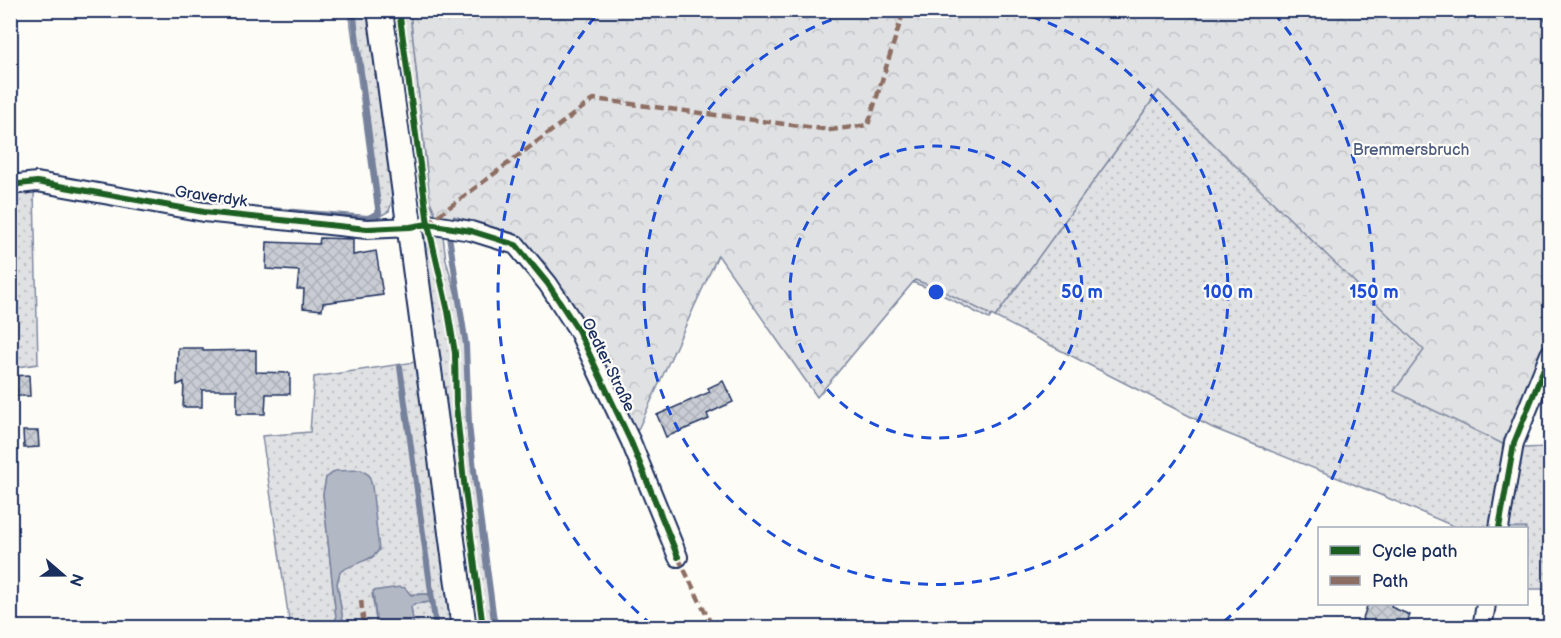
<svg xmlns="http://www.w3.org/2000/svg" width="1561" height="638" font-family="'Balsamiq Sans',sans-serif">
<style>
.grass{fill:url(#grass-dots);stroke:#7e88a0;stroke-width:1.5}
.forest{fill:url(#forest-crowns);stroke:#7e88a0;stroke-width:1.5}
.water{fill:#b3b8c5;stroke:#76819c;stroke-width:1.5}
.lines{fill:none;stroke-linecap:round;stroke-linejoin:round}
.stream{stroke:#76819c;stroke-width:6}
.building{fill:url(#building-cross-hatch);stroke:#1b2f5e;stroke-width:1.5}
.street-casing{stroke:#1b2f5e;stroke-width:22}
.secondary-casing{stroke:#1b2f5e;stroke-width:28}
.street{stroke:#fdfcf7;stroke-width:18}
.secondary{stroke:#fdfcf7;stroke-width:24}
.quiet{stroke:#8d6e63;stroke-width:4.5;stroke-dasharray:9 4.5;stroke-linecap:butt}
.cycleway-casing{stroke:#fdfcf7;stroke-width:10}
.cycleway{stroke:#1b5e20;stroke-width:6}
.ring{fill:none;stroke:#1d4ed8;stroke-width:3;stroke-dasharray:10 8}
.labels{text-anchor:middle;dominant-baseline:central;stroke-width:4.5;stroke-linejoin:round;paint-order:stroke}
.park-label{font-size:16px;fill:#4c5c7f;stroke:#fdfcf7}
.street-label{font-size:16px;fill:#1b2f5e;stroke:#fdfcf7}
.centre{fill:#1d4ed8;stroke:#fdfcf7;stroke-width:3}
.ring-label{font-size:18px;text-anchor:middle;font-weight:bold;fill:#1d4ed8;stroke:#fdfcf7;stroke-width:4.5;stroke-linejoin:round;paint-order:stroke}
</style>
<defs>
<pattern id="grass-dots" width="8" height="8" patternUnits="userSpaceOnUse" patternTransform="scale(1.5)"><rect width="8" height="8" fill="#e0e1e3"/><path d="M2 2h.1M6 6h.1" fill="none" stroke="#c0c1c5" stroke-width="1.8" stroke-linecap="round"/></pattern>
<pattern id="forest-crowns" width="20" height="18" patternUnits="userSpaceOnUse" patternTransform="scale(1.5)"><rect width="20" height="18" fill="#e0e1e3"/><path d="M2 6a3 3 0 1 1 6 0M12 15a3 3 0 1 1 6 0" fill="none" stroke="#c0c1c5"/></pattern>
<pattern id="building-cross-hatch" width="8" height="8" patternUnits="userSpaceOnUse" patternTransform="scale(1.5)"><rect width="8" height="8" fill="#c9ccd3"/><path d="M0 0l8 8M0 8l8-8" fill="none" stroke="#acb0b8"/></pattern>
</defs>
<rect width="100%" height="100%" fill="#fdfcf7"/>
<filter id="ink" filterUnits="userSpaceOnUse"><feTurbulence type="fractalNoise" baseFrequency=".0167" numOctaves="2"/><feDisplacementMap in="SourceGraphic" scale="12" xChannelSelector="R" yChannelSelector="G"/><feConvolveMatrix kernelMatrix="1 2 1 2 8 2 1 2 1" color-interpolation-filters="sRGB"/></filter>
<g filter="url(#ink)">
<!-- grass -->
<g class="grass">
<path d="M 349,11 L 367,11 L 393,198 L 389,211 L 377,218 Z"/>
<path d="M 390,11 L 410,11 L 430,201 L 436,215 L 424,212 L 415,195 Z"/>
<path d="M 1550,11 L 1501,443 L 1505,445 L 1491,528 L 1458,528 L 1383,496 L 1213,428 L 995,317 L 1156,95 L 1153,92 L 989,319 L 931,289 L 909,281 L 770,130 Z"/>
<path d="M 34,191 L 38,364 L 11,368 L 10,193 Z"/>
<path d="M 443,236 L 446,260 L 458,302 L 465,348 L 468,438 L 494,627 L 472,627 L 420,240 L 426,237 Z"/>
<path d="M 415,362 L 451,627 L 414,627 L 411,607 L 414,604 L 429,602 L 428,594 L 372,594 L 377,627 L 344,627 L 337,583 L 340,572 L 349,565 L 374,557 L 326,478 L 323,494 L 337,627 L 290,627 L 262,436 L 310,432 L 314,377 Z"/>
<path d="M 1550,447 L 1550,589 L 1527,589 L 1526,528 L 1509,528 L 1523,448 Z"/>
</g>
<!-- forest -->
<path class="forest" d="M 410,11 L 1550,11 L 1550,332 L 1505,445 L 1394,391 L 1424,350 L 1159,91 L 995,317 L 937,288 L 915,280 L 817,397 L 718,255 L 635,436 L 586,333 L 547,265 L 513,233 L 454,216 L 443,231 L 430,201 Z"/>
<!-- water -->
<g class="water">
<path d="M 361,470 L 369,475 L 372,486 L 379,550 C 371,562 352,563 340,572 L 337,583 L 344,627 L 337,627 L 323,494 L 326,478 L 335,471 Z"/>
<path d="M 400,587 L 405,588 L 411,595 L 428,594 L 430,602 L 414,604 L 411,607 L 414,627 L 377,627 L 373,591 Z"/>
</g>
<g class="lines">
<!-- stream -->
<g class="stream">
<path d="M 1538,10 L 1550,22"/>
<path d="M 271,210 L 368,218 L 379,213 L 353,10"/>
<path d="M 449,236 L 466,345 L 469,424 L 474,470 L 495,628"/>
<path d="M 400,367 L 436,628"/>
</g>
</g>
<!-- building -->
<g class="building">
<path d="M 320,238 L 353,239 L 353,255 L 376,251 L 383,295 L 323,303 L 322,310 L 303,308 L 304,289 L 297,289 L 299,271 L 266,269 L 267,242 L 319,244 Z"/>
<path d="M 178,348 L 203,348 L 203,351 L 256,350 L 256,372 L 290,373 L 290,394 L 266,394 L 265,414 L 237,414 L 237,390 L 202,390 L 202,407 L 183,407 L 184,382 L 177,385 Z"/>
<path d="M 29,375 L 30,396 L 11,396 L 10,376 Z"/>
<path d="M 723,381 L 733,402 L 707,414 L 709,419 L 666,437 L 657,415 L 710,392 L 708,388 Z"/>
<path d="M 23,431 L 38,431 L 39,447 L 24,448 Z"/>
<path d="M 1368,603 L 1392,603 L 1391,607 L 1410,615 L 1405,627 L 1376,627 L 1362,621 Z"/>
</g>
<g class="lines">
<!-- street casing -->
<g class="street-casing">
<g id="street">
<path d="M 10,185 L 37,182 L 204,212 L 367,229 L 410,227"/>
<path d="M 428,224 L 471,231 L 516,245 L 548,284 L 578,330 L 631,442 L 678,557"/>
<path d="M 1499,528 L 1514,443 L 1550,354"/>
<path d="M 1482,628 L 1486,604"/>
</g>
</g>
<!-- secondary casing -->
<g class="secondary-casing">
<path id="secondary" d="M 380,10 L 464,628"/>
</g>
<!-- street -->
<use href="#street" class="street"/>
<!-- secondary -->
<use href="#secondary" class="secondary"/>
<!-- quiet -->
<g class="quiet">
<path d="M 427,224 L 594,99 L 830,130 L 868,125 L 904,10"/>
<path d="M 678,557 L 713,628"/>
<path d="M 361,600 L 364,628"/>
</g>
<!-- cycleway casing -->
<g class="cycleway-casing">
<g id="cycleway">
<path d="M 399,10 L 428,224 L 448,311 L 455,353 L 456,405 L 464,482 L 483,628"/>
<path d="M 10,185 L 37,182 L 204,212 L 367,229 L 410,227 L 428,224 L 471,231 L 516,245 L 548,284 L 578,330 L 631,442 L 678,557"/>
<path d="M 1499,528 L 1514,443 L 1550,354"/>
</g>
</g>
<!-- cycleway -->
<use href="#cycleway" class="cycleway"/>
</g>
</g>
<!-- distance rings -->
<g class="ring">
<circle cx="936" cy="292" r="146"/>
<path d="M1014 11A292 292 0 1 1 858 11"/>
<path d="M652 625A438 438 0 0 1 598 13M1274 13A438 438 0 0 1 1220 625"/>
</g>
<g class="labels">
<!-- park labels -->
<g class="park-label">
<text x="1411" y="150">Bremmersbruch</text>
</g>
<!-- street labels -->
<g class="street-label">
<text transform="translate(211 197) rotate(8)">Graverdyk</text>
<text transform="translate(608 365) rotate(64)">Oedter Straße</text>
</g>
</g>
<circle cx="936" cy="292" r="9" class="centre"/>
<g class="ring-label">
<text x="1082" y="298">50 m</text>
<text x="1228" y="298">100 m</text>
<text x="1374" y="298">150 m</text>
</g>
<!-- margin -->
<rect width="1561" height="638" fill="none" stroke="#fdfcf7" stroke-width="36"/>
<rect x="18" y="18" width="1525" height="602" fill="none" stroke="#1b2f5e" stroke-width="2" filter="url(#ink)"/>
<!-- legend -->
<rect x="1318" y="527" width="210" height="78" fill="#fdfcf7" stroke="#a3aaba" stroke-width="1.5"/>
<rect x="1330" y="546" width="30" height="9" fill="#1b5e20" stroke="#a3aaba" stroke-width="1.5"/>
<text x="1372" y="557" font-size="18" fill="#1b2f5e">Cycle path</text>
<rect x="1330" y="576" width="30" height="9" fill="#8d6e63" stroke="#a3aaba" stroke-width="1.5"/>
<text x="1372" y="587" font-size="18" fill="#1b2f5e">Path</text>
<!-- north arrow -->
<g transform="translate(63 575) rotate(110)" stroke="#fdfcf7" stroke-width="4.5" paint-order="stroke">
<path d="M0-4.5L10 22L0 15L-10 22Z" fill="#1b2f5e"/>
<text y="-9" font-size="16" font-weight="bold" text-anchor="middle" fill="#1b2f5e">N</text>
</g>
</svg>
